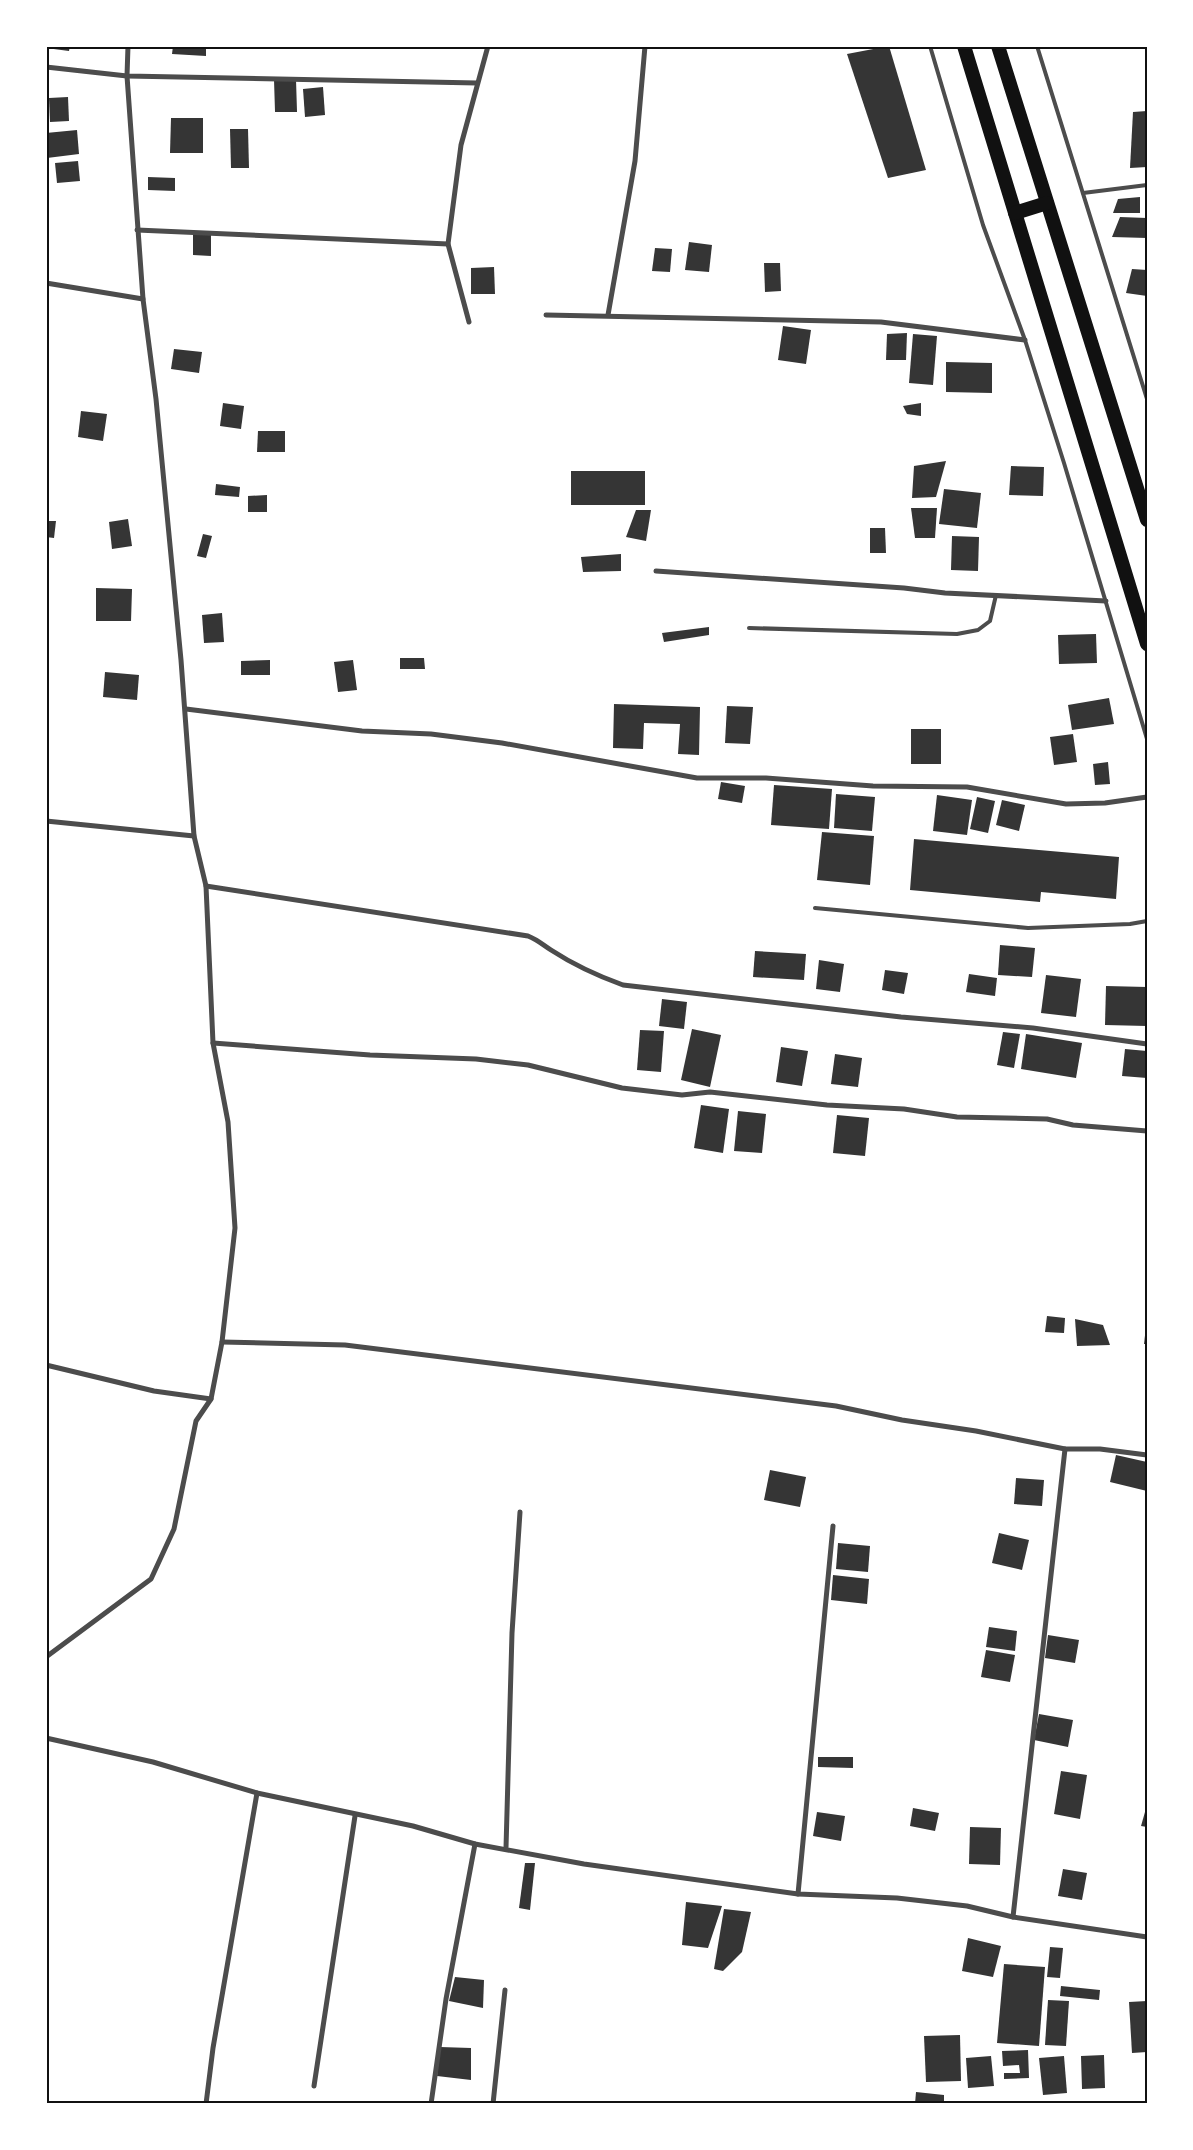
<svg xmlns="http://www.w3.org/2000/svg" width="1193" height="2150" font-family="Signika,sans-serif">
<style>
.building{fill:#353535}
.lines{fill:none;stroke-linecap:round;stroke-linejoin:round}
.service{stroke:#4c4c4c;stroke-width:4}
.minor{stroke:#4c4c4c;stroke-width:5}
.trunk{stroke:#111;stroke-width:14}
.neatline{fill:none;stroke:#111;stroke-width:2}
</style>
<rect width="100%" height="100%" fill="#fff"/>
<!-- building -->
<g class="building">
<path d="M 46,46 L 70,46 L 69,51 L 46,48 Z"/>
<path d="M 173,46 L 206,46 L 206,56 L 172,54 Z"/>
<path d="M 889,46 L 926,170 L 888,178 L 847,54 Z"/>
<path d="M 274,79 L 296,79 L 297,112 L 275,112 Z"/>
<path d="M 323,87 L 325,115 L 305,117 L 303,89 Z"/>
<path d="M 68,97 L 69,121 L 50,122 L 49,98 Z"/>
<path d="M 1147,111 L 1147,167 L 1130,168 L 1133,112 Z"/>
<path d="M 171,118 L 203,118 L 203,153 L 170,153 Z"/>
<path d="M 230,129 L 248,129 L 249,168 L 231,168 Z"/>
<path d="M 77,130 L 79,154 L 47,158 L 46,133 Z"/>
<path d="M 78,161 L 80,181 L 57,183 L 55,163 Z"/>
<path d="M 148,177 L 175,178 L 175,191 L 148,190 Z"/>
<path d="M 1140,197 L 1140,213 L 1113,213 L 1118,199 Z"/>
<path d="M 1120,217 L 1147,218 L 1147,238 L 1112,237 Z"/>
<path d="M 193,233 L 211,233 L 211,256 L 193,255 Z"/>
<path d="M 689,242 L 712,245 L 709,272 L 685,270 Z"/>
<path d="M 655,248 L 672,249 L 670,272 L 652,271 Z"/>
<path d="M 764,263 L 780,263 L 781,291 L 765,292 Z"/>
<path d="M 494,267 L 495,294 L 471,294 L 471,268 Z"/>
<path d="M 1132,269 L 1147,270 L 1147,296 L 1126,293 Z"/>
<path d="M 783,326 L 811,330 L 806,364 L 778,360 Z"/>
<path d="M 907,333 L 906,360 L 886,360 L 887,334 Z"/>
<path d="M 913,334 L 937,336 L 933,385 L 909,383 Z"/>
<path d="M 174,349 L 202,352 L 199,373 L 171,369 Z"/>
<path d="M 946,362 L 992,363 L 992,393 L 946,392 Z"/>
<path d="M 223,403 L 244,406 L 241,429 L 220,426 Z"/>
<path d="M 921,403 L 921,416 L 907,414 L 903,406 Z"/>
<path d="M 81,411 L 107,414 L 103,441 L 78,437 Z"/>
<path d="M 258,431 L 285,431 L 285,452 L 257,452 Z"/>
<path d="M 946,461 L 936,497 L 912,498 L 914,466 Z"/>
<path d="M 1011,466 L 1044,467 L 1043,496 L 1009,495 Z"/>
<rect x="571" y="471" width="74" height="34"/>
<path d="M 216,484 L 240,487 L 239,497 L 215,495 Z"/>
<path d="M 944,489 L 981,493 L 977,528 L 939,524 Z"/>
<path d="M 267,495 L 267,512 L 248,512 L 248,496 Z"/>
<path d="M 911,508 L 937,508 L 935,538 L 915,538 Z"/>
<path d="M 636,510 L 651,510 L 646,541 L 626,537 Z"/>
<path d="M 128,519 L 132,546 L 112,549 L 109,522 Z"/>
<path d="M 46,521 L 56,521 L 54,538 L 46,537 Z"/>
<path d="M 870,528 L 885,528 L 886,553 L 870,553 Z"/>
<path d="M 203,534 L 212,536 L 206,558 L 197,556 Z"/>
<path d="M 952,536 L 979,537 L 978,571 L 951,570 Z"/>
<path d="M 621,554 L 621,571 L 583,572 L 581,557 Z"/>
<path d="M 96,588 L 132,589 L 131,621 L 96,621 Z"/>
<path d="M 222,613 L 224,642 L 204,643 L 202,615 Z"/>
<path d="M 709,627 L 709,635 L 664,642 L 662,633 Z"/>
<path d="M 1096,634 L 1097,663 L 1059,664 L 1058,635 Z"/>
<path d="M 400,658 L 424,658 L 425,669 L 400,669 Z"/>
<path d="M 270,660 L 270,675 L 241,675 L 241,661 Z"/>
<path d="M 353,660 L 357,690 L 338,692 L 334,662 Z"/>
<path d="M 105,672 L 139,675 L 137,700 L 103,697 Z"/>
<path d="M 1109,698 L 1114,724 L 1072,730 L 1068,705 Z"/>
<path d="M 614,704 L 700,707 L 699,755 L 678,754 L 680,724 L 644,723 L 643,749 L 613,748 Z"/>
<path d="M 727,706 L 753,707 L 750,744 L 725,743 Z"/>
<rect x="911" y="729" width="30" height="35"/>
<path d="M 1073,734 L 1077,762 L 1054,765 L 1050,737 Z"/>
<path d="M 1108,762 L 1110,784 L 1095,785 L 1093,764 Z"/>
<path d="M 721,782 L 745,786 L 742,803 L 718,799 Z"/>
<path d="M 774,785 L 832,789 L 829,829 L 771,825 Z"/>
<path d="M 836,794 L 875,797 L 872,831 L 834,828 Z"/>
<path d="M 937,795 L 972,800 L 967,835 L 933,831 Z"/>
<path d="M 977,797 L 995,801 L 988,833 L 970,829 Z"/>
<path d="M 1002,800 L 1025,805 L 1019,831 L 996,825 Z"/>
<path d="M 822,832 L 874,836 L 870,885 L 817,880 Z"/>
<path d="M 914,839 L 1119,857 L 1116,899 L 1041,892 L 1040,902 L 910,890 Z"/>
<path d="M 1000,945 L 1035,948 L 1032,977 L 998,975 Z"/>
<path d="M 755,951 L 806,954 L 804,980 L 753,977 Z"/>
<path d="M 819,960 L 844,964 L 840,992 L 816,989 Z"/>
<path d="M 885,970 L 908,973 L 904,994 L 882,990 Z"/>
<path d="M 969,974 L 997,978 L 995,996 L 966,992 Z"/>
<path d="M 1046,975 L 1081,979 L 1076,1017 L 1041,1013 Z"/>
<path d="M 1106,986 L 1147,987 L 1147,1026 L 1105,1025 Z"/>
<path d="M 662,999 L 687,1002 L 684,1029 L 659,1026 Z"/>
<path d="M 692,1029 L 721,1035 L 710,1087 L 681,1080 Z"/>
<path d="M 640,1030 L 664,1031 L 661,1072 L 637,1070 Z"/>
<path d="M 1003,1032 L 1020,1034 L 1014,1068 L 997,1065 Z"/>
<path d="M 1026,1034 L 1082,1043 L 1076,1078 L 1021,1069 Z"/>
<path d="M 781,1047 L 808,1051 L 802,1086 L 776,1082 Z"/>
<path d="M 1125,1049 L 1147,1051 L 1147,1078 L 1122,1076 Z"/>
<path d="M 835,1054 L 862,1058 L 858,1087 L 831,1084 Z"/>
<path d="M 701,1105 L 729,1109 L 723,1153 L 694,1148 Z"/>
<path d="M 738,1111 L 766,1114 L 762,1153 L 734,1151 Z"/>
<path d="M 837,1115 L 869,1118 L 865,1156 L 833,1153 Z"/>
<path d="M 1047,1316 L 1065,1318 L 1064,1333 L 1045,1332 Z"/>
<path d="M 1075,1319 L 1103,1325 L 1110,1345 L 1077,1346 Z"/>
<path d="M 1146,1327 L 1147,1327 L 1147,1344 L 1144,1344 Z"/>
<path d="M 1116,1455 L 1147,1462 L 1147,1491 L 1110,1482 Z"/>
<path d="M 770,1470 L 806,1477 L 800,1507 L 764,1500 Z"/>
<path d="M 1016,1478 L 1044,1480 L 1042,1506 L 1014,1504 Z"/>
<path d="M 999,1533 L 1029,1540 L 1022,1570 L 992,1563 Z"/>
<path d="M 838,1543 L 870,1546 L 868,1572 L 836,1569 Z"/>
<path d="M 833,1575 L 869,1579 L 867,1604 L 831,1600 Z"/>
<path d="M 989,1627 L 1017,1631 L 1015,1651 L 986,1647 Z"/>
<path d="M 1048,1635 L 1079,1640 L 1075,1663 L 1045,1658 Z"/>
<path d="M 986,1650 L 1015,1655 L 1010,1682 L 981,1677 Z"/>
<path d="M 1039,1714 L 1073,1720 L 1068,1747 L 1034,1740 Z"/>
<path d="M 818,1757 L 853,1757 L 853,1768 L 818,1767 Z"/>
<path d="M 1061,1771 L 1087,1775 L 1080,1819 L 1054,1814 Z"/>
<path d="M 1147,1805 L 1147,1827 L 1141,1826 Z"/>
<path d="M 913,1808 L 939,1813 L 935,1831 L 910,1826 Z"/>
<path d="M 817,1812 L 845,1816 L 841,1841 L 813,1836 Z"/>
<path d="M 970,1827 L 1001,1828 L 1000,1865 L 969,1864 Z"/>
<path d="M 525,1863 L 535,1863 L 530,1910 L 519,1908 Z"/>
<path d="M 1063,1869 L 1087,1873 L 1082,1900 L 1058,1896 Z"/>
<path d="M 686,1902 L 722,1906 L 708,1948 L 682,1945 Z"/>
<path d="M 724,1909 L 751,1912 L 742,1952 L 723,1971 L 714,1969 Z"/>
<path d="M 968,1938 L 1001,1946 L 993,1977 L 962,1971 Z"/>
<path d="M 1050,1947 L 1063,1948 L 1060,1978 L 1047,1977 Z"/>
<path d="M 1004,1964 L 1045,1967 L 1039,2046 L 997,2043 Z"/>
<path d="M 455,1977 L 484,1980 L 483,2008 L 449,2001 Z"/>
<path d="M 1061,1986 L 1100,1990 L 1099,2000 L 1060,1996 Z"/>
<path d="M 1048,2000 L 1069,2001 L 1066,2046 L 1045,2045 Z"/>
<path d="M 1147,2001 L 1147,2052 L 1132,2053 L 1129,2002 Z"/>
<path d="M 960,2035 L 961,2081 L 926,2082 L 924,2036 Z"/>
<path d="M 440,2047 L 471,2048 L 471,2080 L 437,2076 Z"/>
<path d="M 1028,2050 L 1029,2078 L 1004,2079 L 1004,2073 L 1020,2073 L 1019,2065 L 1003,2066 L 1002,2051 Z"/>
<path d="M 1104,2055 L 1105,2088 L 1082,2089 L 1081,2056 Z"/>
<path d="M 991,2056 L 994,2086 L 968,2088 L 966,2058 Z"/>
<path d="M 1064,2056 L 1067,2093 L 1043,2095 L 1039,2058 Z"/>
<path d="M 916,2092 L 944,2095 L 944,2104 L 915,2104 Z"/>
</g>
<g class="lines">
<!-- service -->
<g class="service">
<path d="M 930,46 L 983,225 L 1025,340 L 1064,463 L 1147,739"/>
<path d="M 1037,46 L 1147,399"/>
<path d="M 1083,193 L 1147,185"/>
<path d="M 749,628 L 957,634 L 978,630 L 990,621 L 996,595"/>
<path d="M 815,908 L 1028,928 L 1130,924 L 1147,921"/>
</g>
<!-- minor -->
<g class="minor">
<path d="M 46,67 L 127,76 L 477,83"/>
<path d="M 137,230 L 448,244"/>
<path d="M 46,283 L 143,299"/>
<path d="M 546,315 L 881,322 L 1025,340"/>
<path d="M 608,315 L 635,161 L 645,46"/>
<path d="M 469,322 L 448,244 L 461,145 L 488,46"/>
<path d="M 656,571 L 904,588 L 945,593 L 1106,601"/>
<path d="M 186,709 L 362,731 L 431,734 L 502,743 L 697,778 L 766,778 L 873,786 L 967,787 L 1066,804 L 1105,803 L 1147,797"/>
<path d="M 46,821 L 194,836"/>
<path d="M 206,886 L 528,936 C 538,940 543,945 551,950 C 574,965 598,976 623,985 L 901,1017 L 1033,1028 L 1147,1044"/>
<path d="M 213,1043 L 370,1055 L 476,1059 L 528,1065 L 622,1088 L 682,1095 L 710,1092 L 827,1105 L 904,1109 L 957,1117 L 1047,1119 L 1073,1125 L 1147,1131"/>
<path d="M 222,1342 L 345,1345 L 836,1406 L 902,1420 L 976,1431 L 1065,1449 L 1100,1449 L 1147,1455"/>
<path d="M 46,1365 L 154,1391 L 211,1399"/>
<path d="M 46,1657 L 151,1579 L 174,1529 L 196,1421 L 211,1399 L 222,1342 L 235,1228 L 228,1122 L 213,1043 L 206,886 L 194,836 L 181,660 L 156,399 L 143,299 L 127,76 L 128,46"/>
<path d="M 46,1738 L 153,1762 L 257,1793 L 413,1826 L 475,1844 L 584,1864 L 798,1894 L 897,1898 L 967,1906 L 1013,1917 L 1147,1937"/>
<path d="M 506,1848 L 512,1633 L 520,1512"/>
<path d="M 798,1894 L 833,1526"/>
<path d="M 1013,1917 L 1065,1449"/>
<path d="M 314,2086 L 355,1816"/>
<path d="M 206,2104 L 213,2048 L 257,1793"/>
<path d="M 431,2104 L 446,1999 L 475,1844"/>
<path d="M 493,2104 L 505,1990"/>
</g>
<!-- trunk -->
<g class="trunk">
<path d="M 964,46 L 1147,644"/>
<path d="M 998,46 L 1147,520"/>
<path d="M 1015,213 L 1047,203"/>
</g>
</g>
<!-- border -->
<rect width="1193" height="2150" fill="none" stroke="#ffffff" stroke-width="95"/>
<rect x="48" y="48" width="1098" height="2054" class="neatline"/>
</svg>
